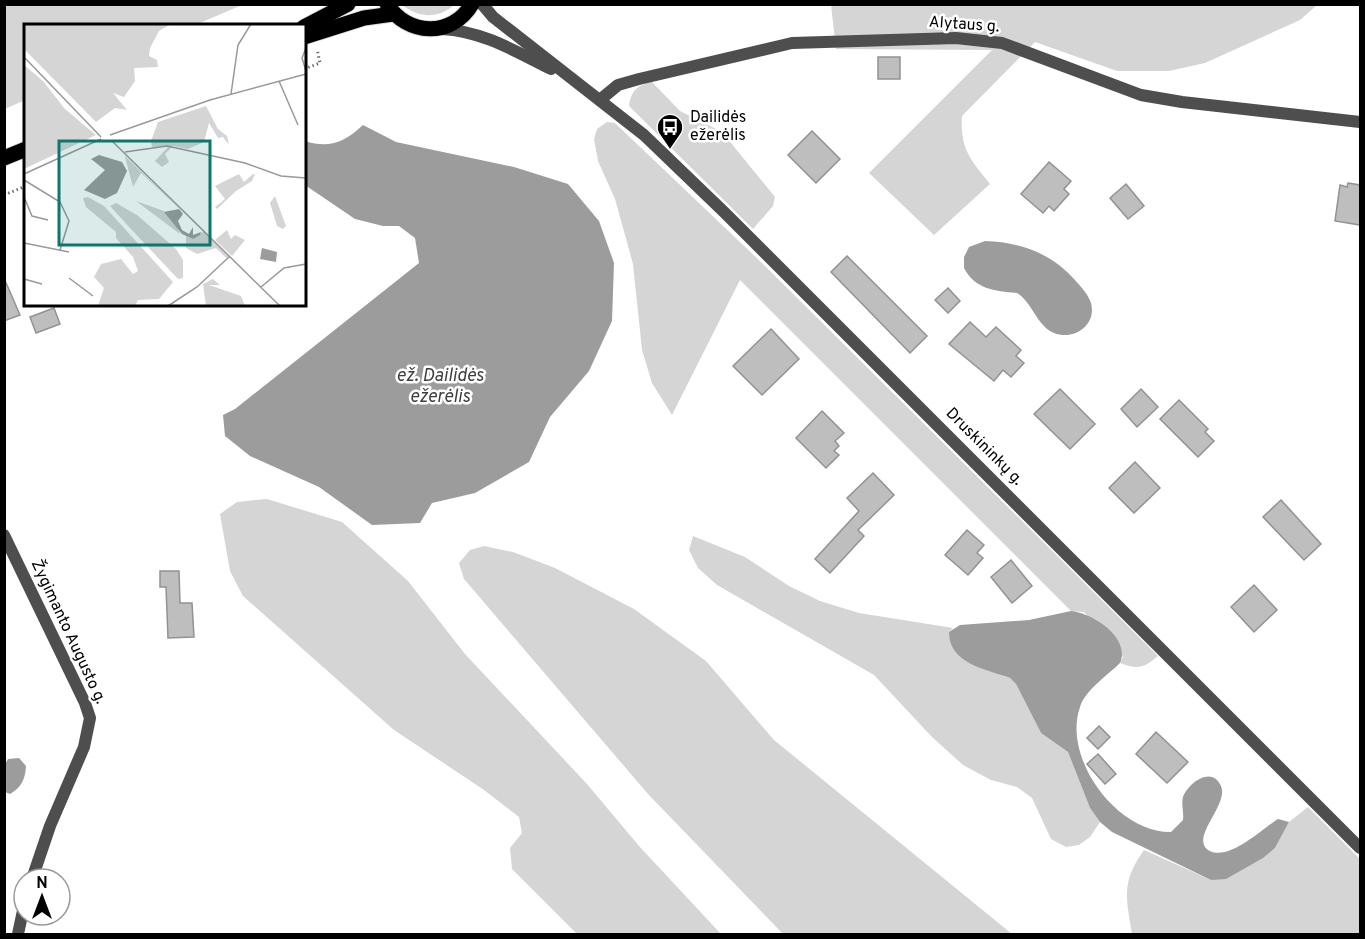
<svg xmlns="http://www.w3.org/2000/svg" width="1365" height="939" font-family="Overpass,sans-serif">
<style>
.green{fill:#d5d5d5}
.water{fill:#9c9c9c}
.building{fill:#bebebe;stroke:#929292;stroke-width:1.5}
.lines{fill:none;stroke-linecap:round;stroke-linejoin:round}
.primary-casing{stroke:#dbdbdb;stroke-width:17}
.path{stroke:#707070;stroke-width:3;stroke-dasharray:1.5 3;stroke-linecap:butt}
.minor{stroke:#4e4e4e;stroke-width:12}
.primary{stroke:#000;stroke-width:15}
.labels{text-anchor:middle;dominant-baseline:central;stroke-width:5;stroke-linejoin:round;paint-order:stroke}
.street-label{font-size:16px;fill:#000;stroke:#fff}
.poi-label{font-size:16px;fill:#000;stroke:#fff;text-anchor:start}
.water-label{font-size:18px;font-style:italic;fill:#3d3d3d;stroke:#fff}
.inset-road{fill:none;stroke:#999;stroke-width:1.5}
.view{fill:#0f766e;fill-opacity:0.15;stroke:#0f766e;stroke-width:3}
.inset-edge{fill:none;stroke:#000;stroke-width:3}
</style>
<rect width="100%" height="100%" fill="#fff"/>
<!-- green -->
<g class="green">
<path d="M 5,4 L 242,4 L 242,5 L 195,25 L 26,26 L 25,100 L 5,109 Z"/>
<path d="M 402,5 L 454,5 C 438,19 419,18 402,5 Z"/>
<path d="M 831,5 L 1317,5 L 1300,20 L 1205,63 L 1169,71 L 1117,71 L 1035,42 L 962,116 C 960,149 970,159 990,184 L 934,235 L 869,173 L 992,50 L 836,49 Z"/>
<path d="M 652,82 L 680,111 L 722,132 L 775,197 L 773,206 L 753,229 L 629,106 C 631,91 637,85 652,82 Z"/>
<path d="M 607,122 L 615,123 L 762,263 L 1158,656 C 1144,668 1138,670 1120,663 L 1123,657 L 1084,612 L 1071,611 L 740,280 L 672,415 L 652,383 L 642,350 L 633,264 L 615,199 L 598,161 L 594,139 L 597,129 Z"/>
<path d="M 267,499 L 342,522 L 408,581 L 465,654 L 587,784 L 639,846 L 721,934 L 577,934 L 512,869 L 510,848 L 522,833 L 519,817 L 484,790 L 394,730 L 243,596 L 230,571 L 220,514 L 237,502 Z"/>
<path d="M 693,536 L 745,557 L 789,586 L 820,601 L 859,613 L 953,628 L 949,632 L 973,665 L 1010,678 L 1016,684 L 1041,733 L 1068,752 L 1090,808 L 1100,822 L 1090,837 L 1079,845 L 1066,847 L 1051,839 L 1032,798 L 1017,787 L 991,780 L 963,765 L 932,737 L 874,675 L 717,585 L 698,568 L 689,550 Z"/>
<path d="M 484,546 L 513,552 L 555,568 L 634,609 L 706,661 L 774,740 L 1012,934 L 783,934 L 648,794 L 464,579 L 459,563 L 470,550 Z"/>
<path d="M 1308,807 L 1360,859 L 1360,934 L 1132,934 C 1126,897 1121,882 1144,850 L 1211,880 L 1262,858 L 1275,848 L 1289,822 Z"/>
</g>
<!-- water -->
<g class="water">
<path d="M 363,125 L 396,142 L 514,167 L 568,184 L 599,221 L 614,263 L 612,321 L 589,371 L 550,417 L 529,462 L 475,493 L 432,503 L 420,523 L 372,525 L 319,487 L 250,456 L 225,436 L 223,415 L 235,409 L 419,263 L 415,238 L 399,226 L 383,226 L 355,219 L 305,185 L 305,141 C 329,149 345,142 363,125 Z"/>
<path d="M 985,241 C 1020,242 1051,253 1075,280 C 1081,287 1088,294 1091,303 C 1097,325 1074,341 1054,333 C 1037,326 1032,302 1017,293 C 994,291 975,289 964,268 L 964,257 L 969,247 Z"/>
<path d="M 1071,611 C 1093,613 1131,638 1120,663 C 1108,675 1085,690 1080,707 C 1062,758 1117,833 1171,832 L 1183,820 C 1184,813 1181,804 1183,797 C 1188,783 1212,765 1221,786 C 1229,805 1190,837 1208,850 C 1228,863 1263,828 1278,819 L 1289,822 L 1275,848 L 1263,858 L 1226,879 L 1211,880 L 1112,832 L 1100,822 L 1090,808 L 1068,752 L 1041,733 L 1016,684 L 1010,678 C 986,669 949,664 949,632 L 960,625 L 1029,620 Z"/>
<path d="M 19,758 L 26,766 C 25,779 22,787 10,794 L 5,792 L 5,764 L 8,759 Z"/>
</g>
<!-- building -->
<g class="building">
<rect x="878" y="57" width="22" height="22"/>
<path d="M 812,131 L 840,159 L 816,183 L 788,155 Z"/>
<path d="M 1049,162 L 1071,181 L 1064,189 L 1069,194 L 1054,211 L 1049,206 L 1043,213 L 1021,194 Z"/>
<path d="M 1348,183 L 1360,185 L 1360,225 L 1335,221 L 1340,185 L 1347,187 Z"/>
<path d="M 1126,184 L 1144,206 L 1128,219 L 1110,198 Z"/>
<path d="M 847,256 L 927,336 L 910,353 L 831,272 Z"/>
<path d="M 4,278 L 20,315 L 4,321 Z"/>
<path d="M 948,288 L 960,301 L 948,313 L 935,300 Z"/>
<path d="M 54,308 L 60,324 L 36,333 L 30,317 Z"/>
<path d="M 970,322 L 986,337 L 996,327 L 1021,350 L 1016,356 L 1024,363 L 1011,377 L 1003,370 L 994,381 L 949,344 Z"/>
<path d="M 771,329 L 799,359 L 762,395 L 733,366 Z"/>
<path d="M 1060,389 L 1095,424 L 1070,449 L 1034,414 Z"/>
<path d="M 1141,389 L 1158,407 L 1137,427 L 1121,409 Z"/>
<path d="M 1179,400 L 1208,429 L 1205,432 L 1214,441 L 1198,457 L 1160,419 Z"/>
<path d="M 822,411 L 844,433 L 835,441 L 839,446 L 834,451 L 839,455 L 826,468 L 796,438 Z"/>
<path d="M 1135,462 L 1160,488 L 1134,513 L 1109,488 Z"/>
<path d="M 873,473 L 894,495 L 858,530 L 864,536 L 830,573 L 815,559 L 859,511 L 847,498 Z"/>
<path d="M 1281,500 L 1321,544 L 1304,560 L 1263,517 Z"/>
<path d="M 967,530 L 984,545 L 977,553 L 983,558 L 968,575 L 945,555 Z"/>
<path d="M 1011,560 L 1032,586 L 1012,603 L 991,577 Z"/>
<path d="M 160,571 L 179,571 L 180,603 L 192,603 L 194,637 L 168,638 L 166,587 L 160,587 Z"/>
<path d="M 1254,585 L 1277,610 L 1254,632 L 1231,607 Z"/>
<path d="M 1099,726 L 1110,737 L 1098,749 L 1087,738 Z"/>
<path d="M 1156,732 L 1188,762 L 1167,783 L 1136,754 Z"/>
<path d="M 1098,754 L 1116,774 L 1105,784 L 1087,764 Z"/>
</g>
<g class="lines">
<!-- primary casing -->
<g class="primary-casing">
<g id="primary">
<path d="M 387,4 C 407,36 452,38 472,4"/>
<path d="M 304,27 L 348,4"/>
<path d="M 304,37 L 364,18 L 393,14"/>
<path d="M 4,158 L 26,149"/>
</g>
</g>
<!-- path -->
<g class="path">
<path d="M 304,69 L 320,63 L 317,49"/>
<path d="M 4,195 L 26,186"/>
</g>
<!-- minor -->
<g class="minor">
<path d="M 482,4 L 493,17 L 644,135 L 724,212 L 1360,848"/>
<path d="M 442,29 C 482,31 515,51 551,69"/>
<path d="M 601,99 L 618,85 L 639,79 L 792,43 L 956,38 L 1002,43 L 1141,95 L 1182,102 L 1360,122"/>
<path d="M 4,535 L 85,703 L 90,718 L 84,747 L 50,826 L 32,879"/>
<path d="M 18,934 L 24,906"/>
</g>
<!-- primary -->
<use href="#primary" class="primary"/>
</g>
<!-- icons -->
<defs>
<g id="bus-pin" transform="scale(1.35)"><path d="M0 17L-7.5 6A9.5 9.5 0 1 1 7.5 6Z" fill="#000" stroke="#fff"/><path d="M-5-6H5V4H4V6H2V4H-2V6H-4V4H-5ZM-3.5-4V0h7V-4ZM-3.5 1.2v1.5H-2V1.2ZM2 1.2v1.5H3.5V1.2Z" fill="#fff"/></g>
</defs>
<g fill-rule="evenodd">
<use href="#bus-pin" x="670" y="127"/>
</g>
<g class="labels">
<!-- street labels -->
<g class="street-label">
<text transform="translate(964 25) rotate(4)">Alytaus g.</text>
<text transform="translate(984 447) rotate(45)">Druskininkų g.</text>
<text transform="translate(68 632) rotate(65)">Žygimanto Augusto g.</text>
</g>
<!-- poi labels -->
<g class="poi-label">
<text x="690" y="118">Dailidės<tspan x="690" dy="18">ežerėlis</tspan></text>
</g>
<!-- water labels -->
<g class="water-label">
<text x="440" y="376">ež. Dailidės<tspan x="440" dy="21">ežerėlis</tspan></text>
</g>
</g>
<!-- overview -->
<g transform="translate(24 24)">
<rect width="282" height="282" fill="#fff"/>
<path d="M 0,0 L 147,0 L 135,7 L 126,24 L 125,32 L 133,36 L 134,43 L 110,44 L 111,57 L 100,73 L 89,69 L 103,86 L 91,84 L 72,98 L 0,25 ZM 0,41 L 19,57 L 41,85 L 72,111 L 0,145 ZM 182,82 L 194,105 L 203,112 L 205,121 L 199,113 L 194,114 L 185,99 L 180,118 L 164,125 L 149,122 L 141,130 L 145,138 L 138,143 L 131,137 L 144,123 L 128,123 L 127,117 L 134,98 ZM 101,133 L 101,132 L 162,191 L 117,149 L 109,163 ZM 241,149 L 231,150 L 228,157 L 212,167 L 193,185 L 191,183 L 201,175 L 191,162 L 215,150 L 220,158 L 229,150 ZM 251,172 L 262,202 L 259,205 L 253,202 L 246,179 ZM 64,173 L 80,182 L 149,258 L 135,275 L 114,276 L 111,282 L 74,282 L 80,264 L 70,253 L 77,240 L 97,235 L 109,250 L 114,247 L 109,233 L 92,214 L 92,208 L 62,183 L 59,174 ZM 112,177 L 140,187 L 153,201 L 156,210 ZM 92,179 L 113,191 L 152,225 L 159,236 L 159,254 L 154,255 L 107,205 L 86,182 ZM 203,206 L 207,215 L 211,211 L 221,216 L 208,232 L 191,216 ZM 180,207 L 205,232 L 202,234 L 192,224 L 173,230 L 162,224 L 162,212 L 169,215 ZM 189,255 L 196,261 L 185,261 L 217,272 L 221,282 L 182,282 L 179,260 Z" fill="#d5d5d5"/>
<path d="M 75,131 L 98,138 L 103,147 L 93,169 L 81,175 L 60,166 L 81,146 L 67,135 ZM 155,185 L 159,190 L 154,197 L 158,206 L 165,210 L 169,203 L 169,211 L 177,208 L 176,211 L 169,215 L 158,210 L 140,188 ZM 238,224 L 253,228 L 252,238 L 236,235 Z" fill="#9c9c9c"/>
<path class="inset-road" d="M 282,24 L 278,34 L 282,47M 0,33 L 77,113M 255,57 L 274,101M 207,70 L 214,21 L 227,0M 86,111 L 186,76 L 282,50M 88,117 L 256,282M 101,128 L 143,122 L 221,139 L 257,152 L 282,154M 0,150 L 77,115M 0,156 L 36,178 L 45,197 L 36,226M 0,173 L 8,192 L 24,196M 0,219 L 45,228M 45,254 L 69,272M 0,255 L 18,260M 237,263 L 260,244 L 282,240M 144,282 L 173,263 L 206,232"/>
<path class="view" d="M 35,117 L 186,117 L 186,221 L 35,221 Z"/>
<rect width="282" height="282" class="inset-edge"/>
</g>
<!-- border -->
<rect width="1365" height="939" fill="none" stroke="#000000" stroke-width="12"/>
<!-- north arrow -->
<g transform="translate(42 897)"><circle r="28" fill="#ffffff" stroke="#999999" stroke-width="1.5"/>
<path d="M0-4.5L10 22L0 15L-10 22Z" fill="#000000"/>
<text y="-9" font-size="16" font-weight="bold" text-anchor="middle" fill="#000000">N</text>
</g>
</svg>
